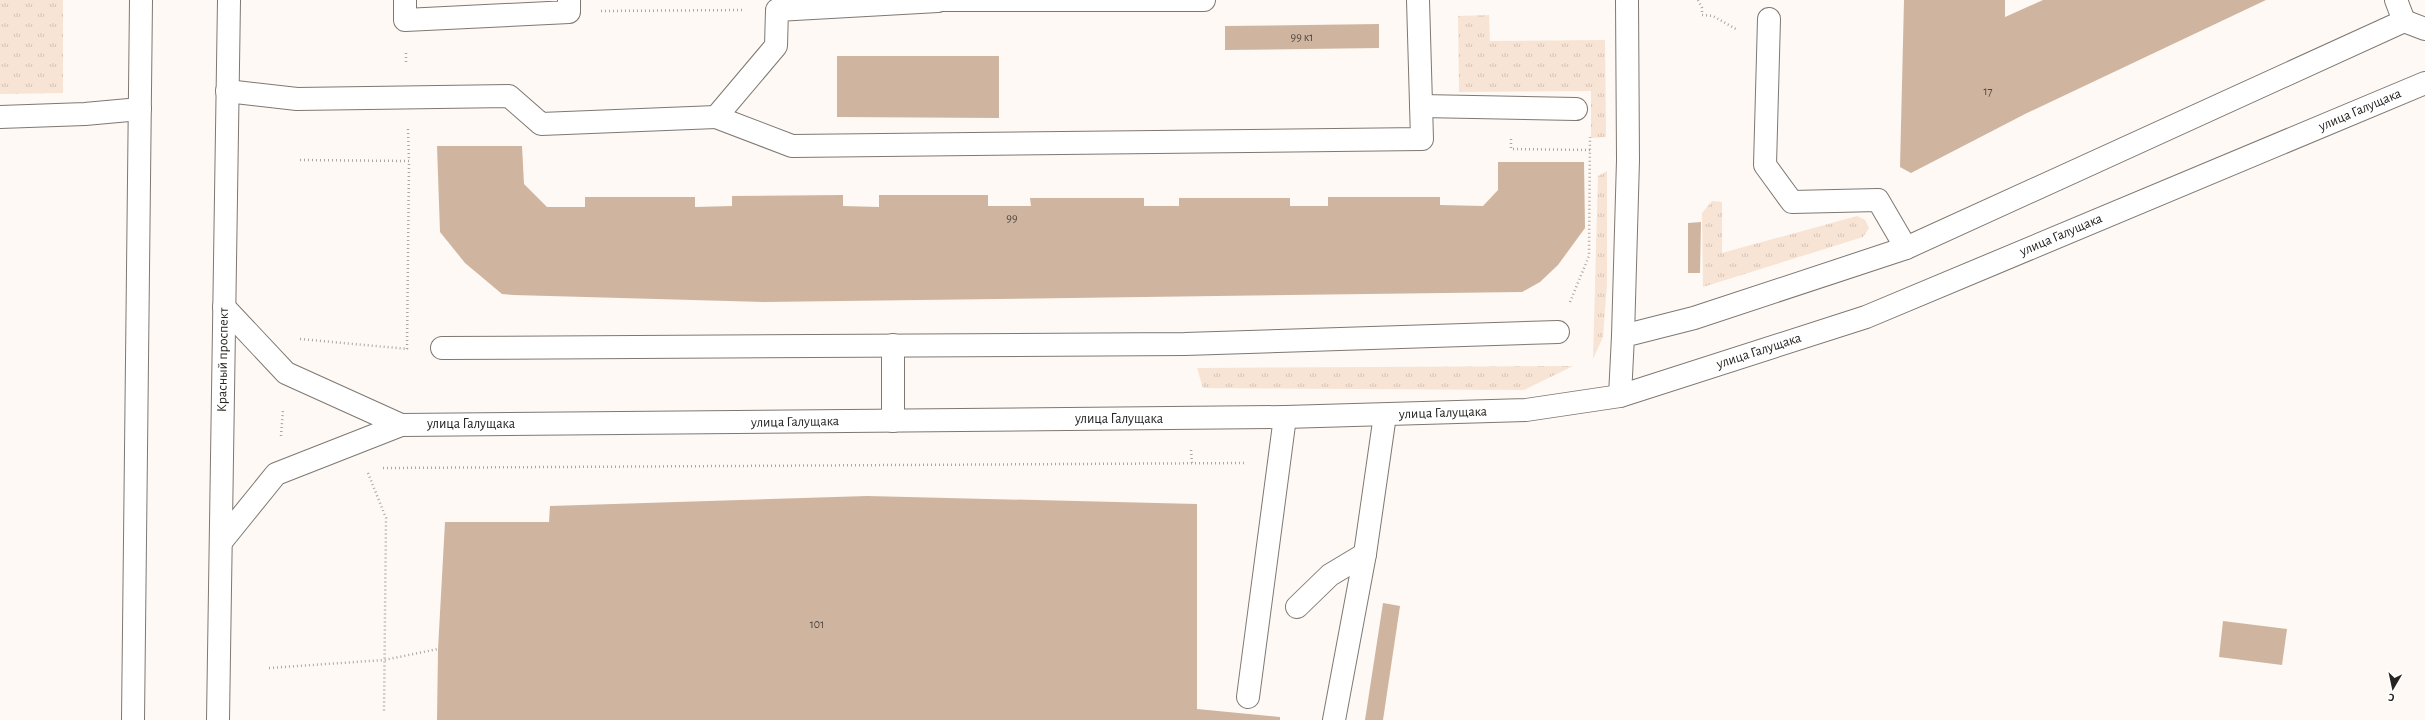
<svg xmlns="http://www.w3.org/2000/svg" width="2425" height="720" font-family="'Alegreya Sans',sans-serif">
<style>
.grass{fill:url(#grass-tufts)}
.building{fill:#cfb5a0}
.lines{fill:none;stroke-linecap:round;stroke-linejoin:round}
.minor-casing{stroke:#7e7873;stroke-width:24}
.major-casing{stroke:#7e7873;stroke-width:24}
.path{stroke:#aaa6a2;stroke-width:2.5;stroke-dasharray:1 3;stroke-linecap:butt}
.minor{stroke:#fff;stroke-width:22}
.major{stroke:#fff;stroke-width:22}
.labels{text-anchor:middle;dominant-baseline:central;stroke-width:3;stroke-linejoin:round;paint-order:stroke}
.number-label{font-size:12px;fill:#504842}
.street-label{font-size:14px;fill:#262422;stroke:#fff}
</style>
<defs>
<pattern id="grass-tufts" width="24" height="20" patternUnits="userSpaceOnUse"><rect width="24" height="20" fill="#f8e4d4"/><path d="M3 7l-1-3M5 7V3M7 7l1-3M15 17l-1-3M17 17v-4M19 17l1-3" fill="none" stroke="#d4c3b6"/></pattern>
</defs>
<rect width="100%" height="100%" fill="#fef9f4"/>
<!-- grass -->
<g class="grass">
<path d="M 0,0 L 63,0 L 63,93 L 0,94 Z"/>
<path d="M 1489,15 L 1490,41 L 1605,40 L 1606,137 L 1591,138 L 1591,91 L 1459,92 L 1458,16 Z"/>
<path d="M 1607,171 L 1607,284 L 1603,337 L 1593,359 L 1598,176 Z"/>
<path d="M 1712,201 L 1722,202 L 1722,253 L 1857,216 L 1865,220 L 1869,228 L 1863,237 L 1703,287 L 1702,213 Z"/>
<path d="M 1573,366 L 1524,390 L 1203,388 L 1197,368 Z"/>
</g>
<!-- building -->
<g class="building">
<path d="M 1904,0 L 2005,0 L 2005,17 L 2043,0 L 2266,0 L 2027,113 L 1911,173 L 1900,167 Z"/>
<path d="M 1379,24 L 1379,48 L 1225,50 L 1225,26 Z"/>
<path d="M 837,56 L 999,56 L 999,118 L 837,117 Z"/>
<path d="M 437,146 L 522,146 L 524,184 L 547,207 L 585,207 L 585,197 L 695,197 L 695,207 L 732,206 L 732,196 L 843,195 L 843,206 L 879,207 L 879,195 L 988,195 L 988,206 L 1031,206 L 1030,198 L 1144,198 L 1144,206 L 1179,206 L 1179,198 L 1290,198 L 1290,206 L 1328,206 L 1328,197 L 1440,197 L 1440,205 L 1483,206 L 1498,190 L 1498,162 L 1584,162 L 1585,228 L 1558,265 L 1540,282 L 1522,292 L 764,302 L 513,295 L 502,294 L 465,263 L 440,232 Z"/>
<path d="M 1701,222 L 1700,273 L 1688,273 L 1688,223 Z"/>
<path d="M 867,496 L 1197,504 L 1197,709 L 1280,717 L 1280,720 L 437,720 L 438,649 L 445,522 L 549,522 L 550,506 Z"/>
<path d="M 1383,603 L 1400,606 L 1383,720 L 1365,720 Z"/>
<path d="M 2223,621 L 2287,629 L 2282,665 L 2219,657 Z"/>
</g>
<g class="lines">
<!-- minor casing -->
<g class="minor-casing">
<g id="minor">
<path d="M 405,0 L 405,20 L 569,12 L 569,0"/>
<path d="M 938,0 L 1204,0"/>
<path d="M 1769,19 L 1765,165 L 1792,202 L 1878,200 L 1906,248"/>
<path d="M 2404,21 L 2425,29"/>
<path d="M 227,91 L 297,99 L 509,96 L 541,124 L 716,117 L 776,46 L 777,10 L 938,1"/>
<path d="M 1421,106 L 1576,109"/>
<path d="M 0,117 L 85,114 L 140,109"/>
<path d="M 716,117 L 792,146 L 1422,139 L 1418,0"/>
<path d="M 224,307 L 286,373 L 401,425"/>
<path d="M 1623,336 L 1628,160 L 1627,0"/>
<path d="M 893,345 L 893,421"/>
<path d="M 442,348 L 1185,344 L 1558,332"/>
<path d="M 1620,396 L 1623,336 L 1694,318 L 1906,248 L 2404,21 L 2396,0"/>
<path d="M 221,542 L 276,474 L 401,425 L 1285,417 L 1526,410 L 1620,396 L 1866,317 L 2425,83"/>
<path d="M 1297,607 L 1330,575 L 1365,554"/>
<path d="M 1248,697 L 1285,417"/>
<path d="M 1334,720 L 1365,554 L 1385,415"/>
</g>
</g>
<!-- major casing -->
<g class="major-casing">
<g id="major">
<path d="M 133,720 L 141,0"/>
<path d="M 218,720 L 229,0"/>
</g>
</g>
<!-- path -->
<g class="path">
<path d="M 1698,0 L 1702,8 L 1702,15 L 1713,16 L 1736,29"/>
<path d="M 601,11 L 744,10"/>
<path d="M 406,53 L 406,64"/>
<path d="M 408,129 L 409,161"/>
<path d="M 1511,139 L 1511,149 L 1591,150"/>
<path d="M 300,160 L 409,161 L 407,349"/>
<path d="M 1570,302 L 1589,256 L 1590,137"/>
<path d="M 300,339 L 408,349"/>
<path d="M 281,436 L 283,409"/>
<path d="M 1191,450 L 1192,463"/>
<path d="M 383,468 L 1246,463"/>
<path d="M 368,473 L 386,518 L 384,713"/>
<path d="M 269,668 L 384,660 L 438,649"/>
</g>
<!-- minor -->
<use href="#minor" class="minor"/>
<!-- major -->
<use href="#major" class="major"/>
</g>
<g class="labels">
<!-- number labels -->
<g class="number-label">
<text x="1302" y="37">99 к1</text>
<text x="1988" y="91">17</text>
<text x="1012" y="218">99</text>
<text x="817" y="624">101</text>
</g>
<!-- street labels -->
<g class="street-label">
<text transform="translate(2360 110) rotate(-23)">улица Галущака</text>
<text transform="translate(2061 235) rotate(-23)">улица Галущака</text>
<text transform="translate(1759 351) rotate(-18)">улица Галущака</text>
<text transform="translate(223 360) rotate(-89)">Красный проспект</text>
<text transform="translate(1443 413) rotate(-2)">улица Галущака</text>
<text x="1119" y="419">улица Галущака</text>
<text transform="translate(795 422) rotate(-1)">улица Галущака</text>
<text x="471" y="424">улица Галущака</text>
</g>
</g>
<!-- north arrow -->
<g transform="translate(2393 688) rotate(189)" stroke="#ffffff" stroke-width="3" paint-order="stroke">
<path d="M0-3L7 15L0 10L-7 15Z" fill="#262422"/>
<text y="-6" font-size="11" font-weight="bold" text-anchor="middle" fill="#262422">С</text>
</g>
</svg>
